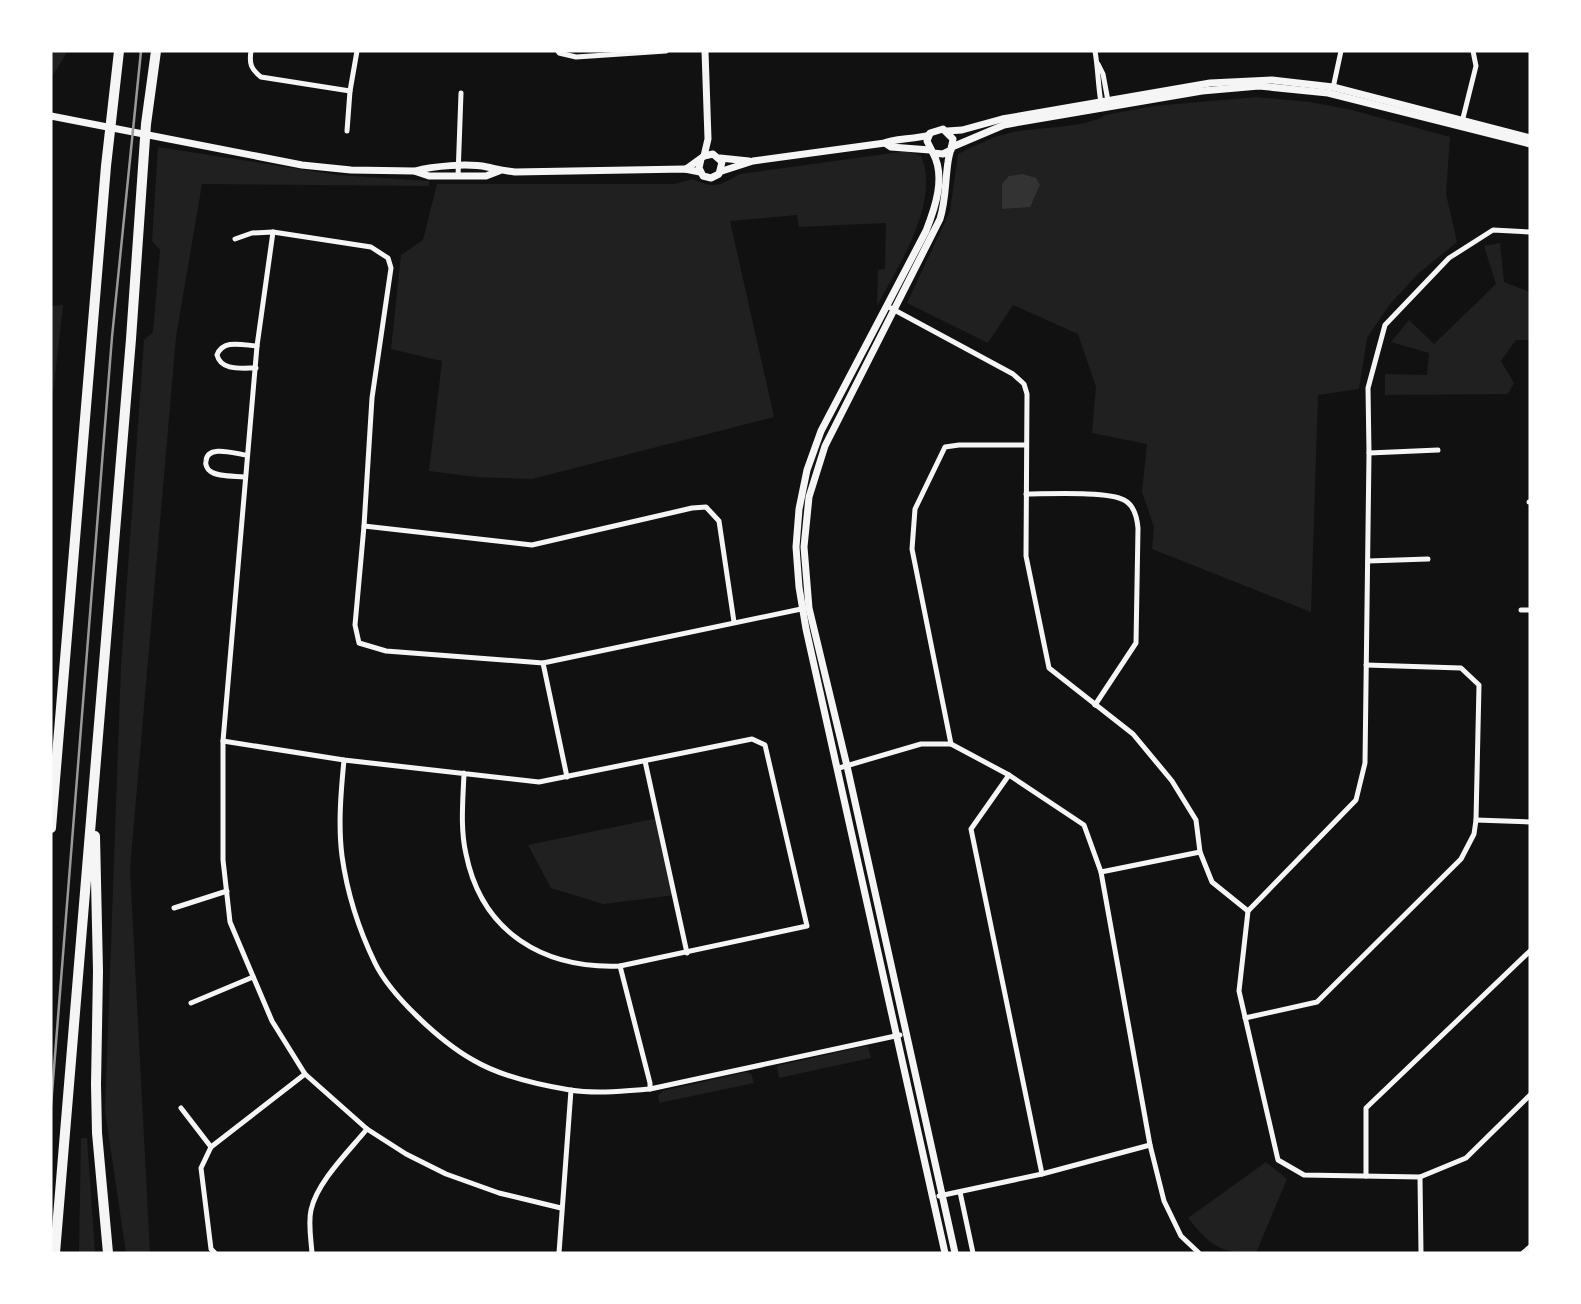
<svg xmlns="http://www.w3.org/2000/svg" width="1581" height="1304" font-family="'Nunito Sans',sans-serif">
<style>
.green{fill:#202020}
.water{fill:#333}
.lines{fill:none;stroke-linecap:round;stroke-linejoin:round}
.minor{stroke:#f5f5f5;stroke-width:5}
.secondary{stroke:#f5f5f5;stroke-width:7}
.motorway{stroke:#f5f5f5;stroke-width:10}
.rail{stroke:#9a9a9a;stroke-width:2.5}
</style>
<rect width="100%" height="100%" fill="#111"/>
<!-- green -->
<g class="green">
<path d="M 51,51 L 68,51 L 51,78 Z"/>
<path d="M 1257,97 L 1310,102 L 1352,110 L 1450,137 L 1446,194 L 1457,242 L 1419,273 L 1390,304 L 1367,338 L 1359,389 L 1318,395 L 1311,612 L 1152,549 L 1154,527 L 1142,492 L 1147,444 L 1092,433 L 1096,387 L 1078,334 L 1013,305 L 988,343 L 907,303 L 950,211 L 958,154 C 976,145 994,136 1014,132 C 1039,127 1088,128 1105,115 L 1154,106 Z"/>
<path d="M 158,147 L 338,175 L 429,181 L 429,186 L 202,184 L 176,337 L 130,869 L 150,1253 L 126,1253 L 105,1111 L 121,666 L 144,340 L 153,332 L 160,250 L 152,241 Z"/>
<path d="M 907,151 L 921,156 C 941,202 898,266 877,306 L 878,270 L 885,269 L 886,223 L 799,227 L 797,215 L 730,221 L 774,417 L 532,479 L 476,477 L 429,471 L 442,361 L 391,349 L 401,255 L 423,240 L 437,184 L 674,184 L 693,179 C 715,190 720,185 740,174 Z"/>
<path d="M 1500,243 L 1504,282 L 1530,292 L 1530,340 L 1516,340 L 1501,361 L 1514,383 L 1508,394 L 1385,395 L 1385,374 L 1427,375 L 1429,353 L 1391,342 L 1409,320 L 1434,344 L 1496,284 L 1484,246 Z"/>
<path d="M 63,305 L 51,411 L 51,306 Z"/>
<path d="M 658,818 L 675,895 L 603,904 L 551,888 L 528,845 Z"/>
<path d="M 865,1046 L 868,1047 L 871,1058 L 779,1078 L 777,1066 Z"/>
<path d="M 746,1072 L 751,1074 L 754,1083 L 659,1103 L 658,1096 L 663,1091 Z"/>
<path d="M 81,1138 L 87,1138 L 95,1253 L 79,1253 Z"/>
<path d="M 1266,1162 L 1287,1179 L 1256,1253 C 1219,1253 1211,1246 1188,1218 Z"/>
</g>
<!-- water -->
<path class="water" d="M 1023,174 L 1036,178 L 1040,185 L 1030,207 L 1002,209 L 1002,184 L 1009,176 Z"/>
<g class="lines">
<!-- minor -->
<g class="minor">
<path d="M 251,51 C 249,64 251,69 261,77 L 350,91"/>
<path d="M 558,51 L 559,53 L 576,57 L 666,51"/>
<path d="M 1095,51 C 1098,68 1098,85 1101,103"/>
<path d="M 1098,64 L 1103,74 L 1108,101"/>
<path d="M 1333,88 L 1341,51"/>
<path d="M 1462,122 L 1476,66 L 1473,51"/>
<path d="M 347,131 L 350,91 L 357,51"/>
<path d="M 458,176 L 461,93"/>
<path d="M 273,232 L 257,346 L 223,741 L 223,860 L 230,922 L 272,1021 L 305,1074 L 367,1129 L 406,1154 L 446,1174 L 499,1193 L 561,1208"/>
<path d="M 1530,232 L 1493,230 L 1449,258 L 1385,325 L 1368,388 L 1369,453 L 1365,763 L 1356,800 L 1248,911 L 1239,991 L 1278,1160 L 1304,1175 L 1420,1177 L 1466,1158 L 1530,1095"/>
<path d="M 235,239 L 252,233 L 273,232 L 371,247 L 388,258 L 391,268 L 372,398 L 364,526 L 355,625 L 359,643 L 386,651 L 543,663 L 806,608"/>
<path d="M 887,306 L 1013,374 L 1024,384 L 1027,394 L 1026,556 L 1049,668 L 1133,734 L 1172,781 L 1196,820 L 1200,852 L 1212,882 L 1248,911"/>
<path d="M 256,368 C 241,368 221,371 217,355 C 223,339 242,345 257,346"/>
<path d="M 1369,453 L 1438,450"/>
<path d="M 244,477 C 235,476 217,477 210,471 C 207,469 205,464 206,461 C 207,444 236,454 246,455"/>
<path d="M 1026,494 C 1047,494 1109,491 1124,500 C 1134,505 1137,517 1138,528 L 1136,643 L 1095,705"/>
<path d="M 1529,502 L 1530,502"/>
<path d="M 364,526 L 532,545 L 692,508 L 706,507 L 719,521 L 734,622"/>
<path d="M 1368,561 L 1428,559"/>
<path d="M 1521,610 L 1530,610"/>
<path d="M 543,663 L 567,777"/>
<path d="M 223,741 L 344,760 L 539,782 L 752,739 L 765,745 L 807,926 L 620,966 C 544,969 482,933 466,854 C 460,828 463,800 464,773"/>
<path d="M 951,744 L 912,549 L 915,509 L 945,447 L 959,445 L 1026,445"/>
<path d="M 344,760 C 341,791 338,824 342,856 C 347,892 359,930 375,963 C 391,996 441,1042 473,1060 C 500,1076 539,1085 570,1090 C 596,1094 624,1091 650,1089 L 900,1035"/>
<path d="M 645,761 L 687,953"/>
<path d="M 839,768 L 921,744 L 951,744 L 1009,775 L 1084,825 L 1101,872 L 1150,1145 L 1164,1201 L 1181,1236 L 1199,1253"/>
<path d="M 1009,775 L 971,829 L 1042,1174"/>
<path d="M 1476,820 L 1530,822"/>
<path d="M 1101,872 L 1200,852"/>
<path d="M 174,908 L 227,891"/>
<path d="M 620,966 L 650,1083 L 650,1089"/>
<path d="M 191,1003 L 253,977"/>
<path d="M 1245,1018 L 1317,1002 L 1461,859 L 1474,834 L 1476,820 L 1479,685 L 1461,668 L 1366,665"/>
<path d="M 181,1108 L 211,1147"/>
<path d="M 1366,1176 L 1366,1108 L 1530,951"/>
<path d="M 1420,1177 L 1421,1253"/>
<path d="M 960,1192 L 973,1253"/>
<path d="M 939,1196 L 1042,1174 L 1150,1145"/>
<path d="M 215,1253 L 211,1249 L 201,1168 L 211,1147 L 305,1074"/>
<path d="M 312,1253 C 311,1239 308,1223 311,1210 C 317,1182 349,1151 367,1129"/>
<path d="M 559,1253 L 571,1090"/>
<path d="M 1523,1253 L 1530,1247"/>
</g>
<!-- secondary -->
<g class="secondary">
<path d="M 51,116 L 302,165 L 351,170 L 414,171 L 429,176 L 486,176 L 499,171"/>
<path d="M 947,131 L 962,130 L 1002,119 L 1210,83 L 1272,80 L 1333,87 L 1530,138"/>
<path d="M 885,143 L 891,147 L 930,150"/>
<path d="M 952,147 L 1004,125 L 1020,122 L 1202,91 L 1259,86 L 1328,93 L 1530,144"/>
<path d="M 951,150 L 943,154 L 933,153 L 927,141 L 930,133 L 943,129 L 953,139 C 952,147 949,154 948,162 C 945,182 946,200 940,219 L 825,446 L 809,497 L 804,547 L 809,608 L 847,766 L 955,1253"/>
<path d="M 933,153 C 946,177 935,208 926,231 L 821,431 L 807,470 L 799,509 L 796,547 L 799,587 L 806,629 L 945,1253"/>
<path d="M 704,156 L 708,139 L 705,51"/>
<path d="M 720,158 L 749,161"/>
<path d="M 686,169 L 704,156 L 713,154 L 722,162 L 719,174 L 711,178 L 703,176 L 699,168 L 701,159"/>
<path d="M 415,171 C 433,166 468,163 487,167 C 497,169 505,171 515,172 L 685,169 L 700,172"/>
<path d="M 722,171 L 753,161 L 885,143 C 891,139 917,139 929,135"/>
</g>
<!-- motorway -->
<g class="motorway">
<path d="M 51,828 L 106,166 L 119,51"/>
<path d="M 95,836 L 98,971 L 96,1085 L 97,1133 L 108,1253"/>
<path d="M 55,1253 L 131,339 L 146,124 L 156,51"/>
</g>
<!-- rail -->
<path class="rail" d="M 51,1106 L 112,337 L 141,51"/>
</g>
<!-- border -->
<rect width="1581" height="1304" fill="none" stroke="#ffffff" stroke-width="105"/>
</svg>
